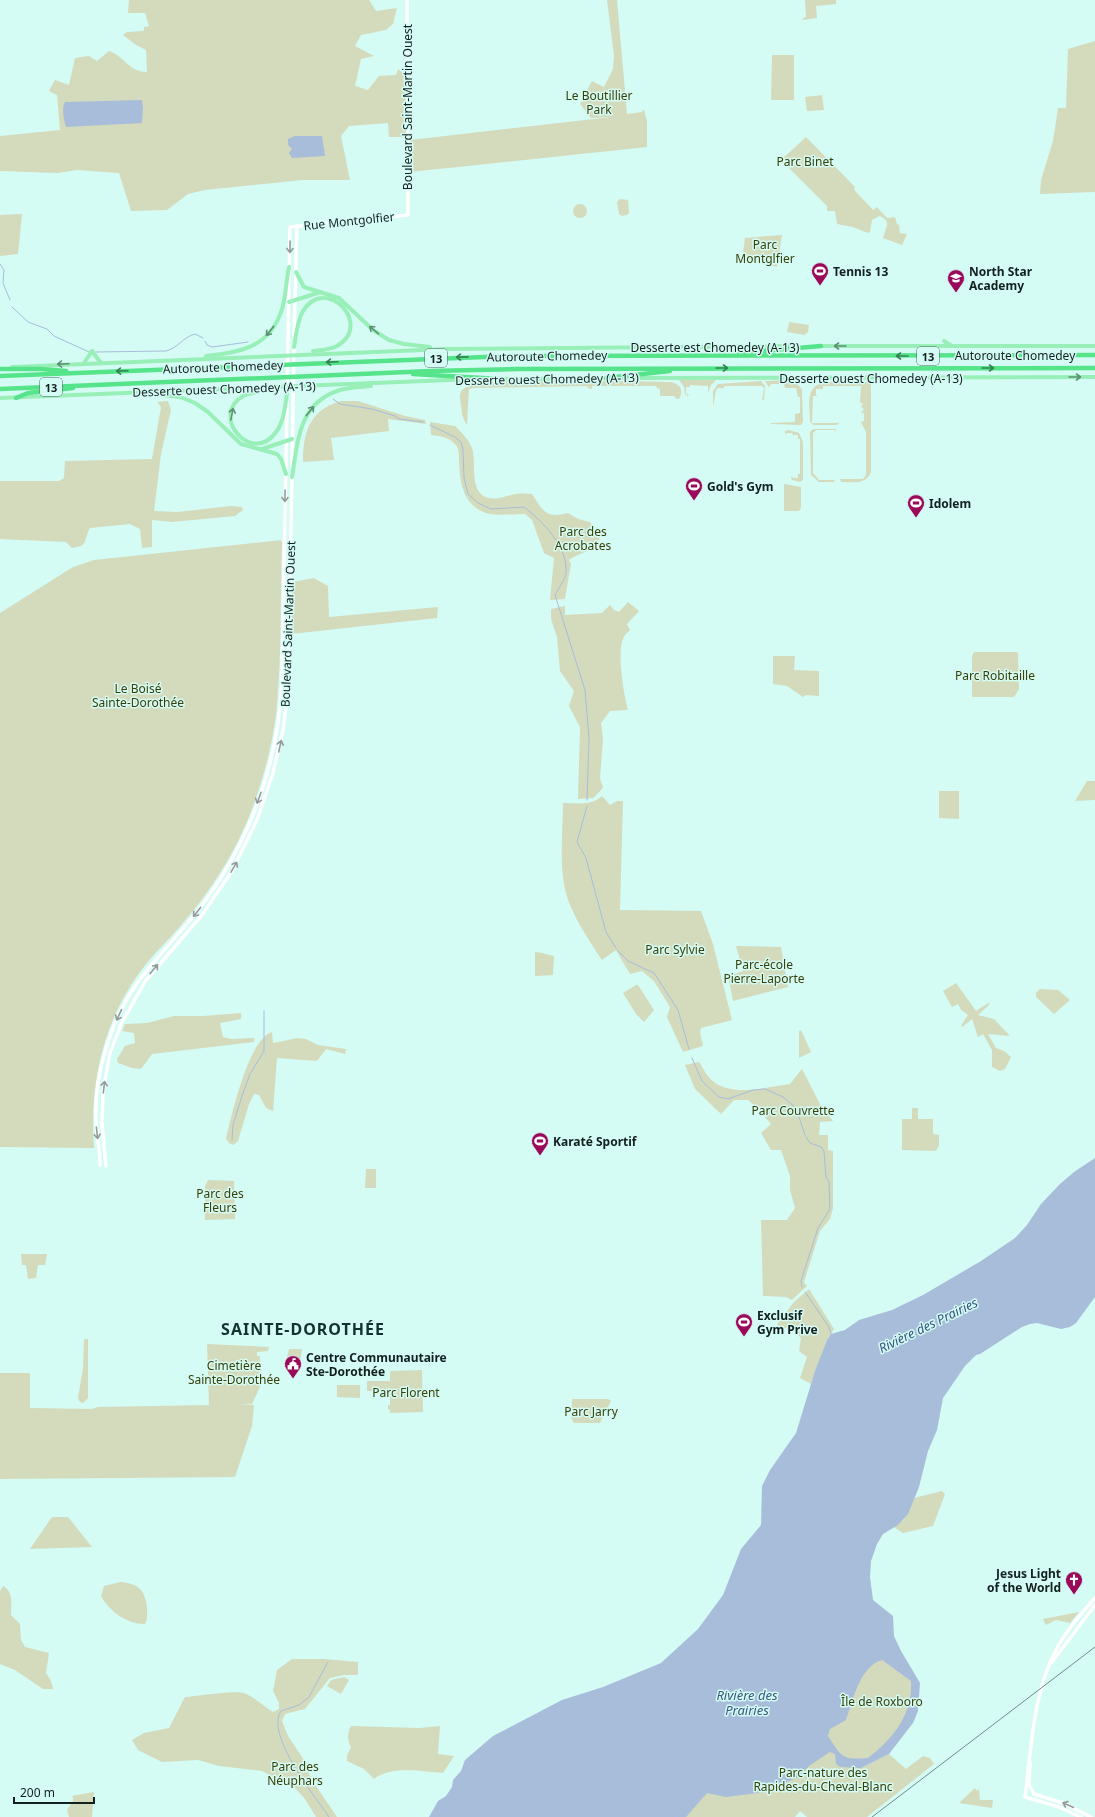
<svg xmlns="http://www.w3.org/2000/svg" width="1095" height="1817" font-family="'Noto Sans',sans-serif">
<style>
.green{fill:#d3dbbc}
.water{fill:#a7bdd9;fill-rule:evenodd}
.lines{fill:none;stroke-linecap:round;stroke-linejoin:round}
.stream{stroke:#a7bdd9;stroke-width:1}
.secondary{stroke:#fff;stroke-width:3.5}
.primary{stroke:#99efb8;stroke-width:4}
.highway{stroke:#55e489;stroke-width:4.5}
.tram{stroke:#728c88;stroke-width:1}
.oneway{stroke:#949b9a}
.oneway2{stroke:#5c9273}
.oneway3{stroke:#348254}
.labels{text-anchor:middle;dominant-baseline:central;stroke-width:3;stroke-linejoin:round;paint-order:stroke}
.shield{fill:#d5fbf5;stroke:#4c625e;stroke-width:1}
.shield-label{font-size:11px;font-weight:bold;fill:#12201e}
.park-label{font-size:12px;fill:#373f07;stroke:#d5fbf5}
.street-label{font-size:12px;fill:#12201e;stroke:#d5fbf5}
.poi-label{font-size:12px;font-weight:bold;fill:#12201e;stroke:#d5fbf5;text-anchor:start}
.water-label{font-size:13px;font-style:italic;fill:#36577e;stroke:#d5fbf5}
.district-label{font-size:16px;font-weight:bold;letter-spacing:1px;fill:#11322e;stroke:#d5fbf5}
</style>
<rect width="100%" height="100%" fill="#d5fbf5"/>
<!-- green -->
<g class="green">
<path d="M 129,0 L 369,0 L 376,11 L 397,8 L 393,24 L 386,30 L 361,35 L 355,46 L 374,56 L 361,59 L 355,86 L 368,90 L 379,76 L 396,75 L 398,69 L 406,76 L 406,137 L 389,137 L 388,123 L 349,126 L 341,136 L 350,180 L 302,180 L 205,190 L 188,194 L 167,210 L 131,211 L 119,173 L 77,170 L 58,173 L 0,171 L 0,136 L 60,130 L 57,95 L 49,91 L 55,80 L 69,85 L 75,58 L 89,56 L 97,61 L 109,51 C 124,56 129,72 147,72 L 146,50 L 136,45 L 123,35 L 127,32 L 144,31 L 144,27 L 149,26 L 145,13 L 128,13 Z"/>
<path d="M 607,0 L 617,0 L 627,114 L 642,112 L 643,110 L 644,110 L 647,121 L 647,147 L 410,172 L 410,140 L 611,117 L 591,118 L 580,104 L 592,81 L 604,87 L 613,69 L 614,56 Z"/>
<path d="M 805,0 L 836,0 L 836,4 L 816,6 L 817,18 L 803,20 L 803,18 L 806,17 Z"/>
<path d="M 1095,41 L 1095,192 L 1040,194 L 1041,180 L 1053,141 L 1058,108 L 1066,108 L 1068,49 Z"/>
<path d="M 772,55 L 794,55 L 794,100 L 771,100 Z"/>
<path d="M 822,95 L 824,110 L 807,111 L 805,97 Z"/>
<path d="M 806,137 L 855,187 L 854,189 L 856,192 L 873,210 L 877,207 L 887,218 L 895,217 L 897,224 L 899,225 L 900,233 L 907,234 L 902,245 L 883,238 C 886,228 892,220 879,216 L 872,220 L 870,232 L 868,233 L 853,227 L 837,224 L 835,211 L 827,211 L 827,206 L 781,160 Z"/>
<path d="M 620,199 L 628,200 L 629,213 L 627,215 L 622,216 L 619,214 L 617,202 Z"/>
<circle cx="580" cy="211" r="7"/>
<path d="M 22,214 L 18,254 L 0,256 L 0,215 Z"/>
<path d="M 782,235 L 777,267 L 742,260 L 745,238 Z"/>
<path d="M 789,322 L 809,325 L 808,332 L 804,335 L 787,332 Z"/>
<path d="M 562,380 L 671,382 C 681,385 684,390 679,399 L 675,398 L 675,396 L 660,396 L 660,389 L 657,388 L 656,386 L 592,386 L 592,389 L 588,388 L 587,386 L 474,388 L 469,389 L 467,425 C 462,418 462,413 461,405 C 460,400 459,394 462,390 C 469,380 547,380 562,380 Z"/>
<path d="M 679,380 L 716,380 L 711,385 L 708,393 L 708,386 L 690,385 L 690,387 L 686,387 L 686,394 L 689,394 L 688,396 L 685,394 L 684,387 Z"/>
<path d="M 761,381 L 765,386 L 764,400 L 762,400 L 764,388 L 762,386 L 724,386 L 724,388 L 718,388 L 716,390 L 713,407 L 713,391 L 718,384 Z"/>
<path d="M 765,381 C 777,381 796,377 802,390 L 803,422 L 801,425 L 770,424 L 771,423 L 795,422 L 795,414 L 800,413 L 800,397 L 798,397 L 796,388 L 785,388 L 784,384 L 771,384 L 770,386 L 768,387 L 767,399 L 768,386 Z"/>
<path d="M 827,382 L 871,382 L 871,472 C 866,485 853,482 841,482 L 840,479 L 863,479 L 866,475 L 866,432 L 861,422 L 864,421 L 864,413 L 861,413 L 864,409 L 861,407 L 863,403 L 860,403 L 861,386 L 823,386 L 823,389 L 816,389 L 816,395 L 818,396 L 813,396 L 812,423 L 839,423 L 837,425 L 813,425 L 810,421 C 810,403 804,385 827,382 Z"/>
<path d="M 168,401 L 171,410 L 161,454 L 154,511 L 177,512 L 231,506 L 242,507 L 243,510 L 235,516 L 172,522 L 152,520 L 152,547 L 142,548 L 140,529 L 130,524 L 90,528 C 83,540 89,546 72,548 L 66,542 L 0,539 L 0,481 L 59,481 L 64,478 L 65,461 L 152,459 L 161,407 L 157,402 Z"/>
<path d="M 341,401 L 358,401 L 405,416 L 425,420 L 426,424 L 388,419 L 389,431 L 331,438 L 334,460 L 303,462 C 303,433 309,410 341,401 Z"/>
<path d="M 430,422 L 455,426 C 461,432 469,440 472,448 C 477,462 468,494 489,498 C 499,500 507,495 516,494 C 521,493 527,494 532,494 C 543,511 546,519 568,513 L 578,519 L 590,522 L 600,538 C 594,552 580,552 569,560 L 571,564 L 565,599 L 550,600 L 554,558 L 544,553 L 532,520 L 525,514 C 515,514 494,516 486,513 C 462,504 460,482 459,460 C 459,455 459,449 456,445 C 449,437 440,436 431,435 Z"/>
<path d="M 813,429 L 836,429 L 835,433 L 835,430 L 816,430 L 813,433 L 813,473 L 819,480 L 834,480 L 835,478 L 834,482 L 819,482 L 811,475 L 810,432 Z"/>
<path d="M 789,430 L 799,433 L 803,442 L 803,480 L 800,482 L 792,480 L 791,478 L 792,476 L 793,478 L 798,478 L 798,474 L 800,474 L 800,439 L 798,439 L 798,435 L 793,435 L 792,433 L 786,433 L 785,435 L 785,431 Z"/>
<path d="M 784,484 L 801,487 L 801,508 L 799,511 L 784,511 Z"/>
<path d="M 281,540 L 282,543 C 280,597 282,651 277,704 C 274,745 258,800 240,837 C 225,868 205,898 182,924 C 171,938 158,949 147,963 C 104,1016 89,1081 94,1148 L 0,1147 L 0,613 L 73,567 L 94,560 Z"/>
<path d="M 314,578 L 328,586 L 329,617 L 438,607 L 437,618 L 291,634 L 292,582 Z"/>
<path d="M 628,602 L 639,611 L 627,624 L 630,630 C 628,632 625,634 624,637 C 616,649 624,696 628,710 L 610,711 L 601,723 L 603,739 L 600,778 L 603,788 L 593,798 L 578,799 L 580,727 L 569,706 L 574,691 L 560,671 L 557,637 L 551,619 L 551,609 L 565,606 L 565,615 L 602,613 L 610,605 L 614,610 L 619,612 Z"/>
<path d="M 974,652 L 1016,652 L 1018,653 L 1019,689 L 1014,697 L 972,697 L 972,656 Z"/>
<path d="M 773,656 L 795,656 L 794,670 L 819,671 L 819,696 L 806,695 L 803,697 L 787,686 L 773,684 Z"/>
<path d="M 1087,781 L 1095,781 L 1095,800 L 1075,801 Z"/>
<path d="M 939,791 L 959,791 L 959,819 L 939,818 Z"/>
<path d="M 602,796 L 610,805 L 617,801 L 623,801 L 620,910 L 701,911 L 713,944 L 732,1020 L 701,1028 L 700,1032 L 703,1046 L 683,1052 L 667,1017 L 670,1007 L 654,981 L 642,971 L 630,974 L 616,950 L 602,960 C 589,940 570,913 565,889 C 559,861 563,831 563,803 C 577,803 592,806 602,796 Z"/>
<path d="M 736,946 L 781,947 L 788,987 L 733,1001 L 728,976 L 743,971 Z"/>
<path d="M 535,952 C 542,952 547,955 554,956 L 553,975 L 535,976 Z"/>
<path d="M 956,983 L 976,1011 L 990,1002 L 988,1006 L 978,1015 L 994,1019 L 1010,1036 L 988,1034 L 996,1048 L 1004,1051 L 1011,1057 L 1005,1069 L 1000,1071 L 992,1067 L 992,1050 L 983,1034 L 978,1037 L 972,1019 L 962,1027 L 961,1026 L 968,1015 L 961,1010 L 958,1004 L 952,1007 L 943,991 Z"/>
<path d="M 636,985 L 638,985 L 654,1010 L 644,1022 L 636,1014 L 623,993 Z"/>
<path d="M 1040,989 L 1058,990 L 1070,1000 L 1054,1014 L 1036,997 L 1036,993 Z"/>
<path d="M 241,1013 L 241,1019 L 220,1023 L 223,1037 L 231,1039 L 254,1038 L 254,1042 L 152,1054 L 141,1069 L 132,1068 L 118,1063 L 117,1059 L 125,1046 L 135,1043 L 134,1033 L 122,1031 L 125,1024 L 147,1023 L 174,1016 L 203,1016 Z"/>
<path d="M 801,1030 L 811,1052 L 799,1058 L 799,1031 Z"/>
<path d="M 272,1032 L 273,1043 L 298,1038 L 306,1039 L 318,1045 L 346,1049 L 345,1054 L 326,1049 L 317,1061 L 277,1058 L 273,1111 L 266,1108 L 259,1095 L 254,1094 L 249,1104 L 238,1141 L 233,1145 L 229,1143 L 226,1139 C 231,1117 249,1038 272,1032 Z"/>
<path d="M 699,1062 C 702,1066 704,1071 707,1075 C 726,1100 764,1087 790,1084 L 802,1069 L 821,1106 L 833,1121 L 820,1122 L 819,1135 L 828,1135 L 828,1150 L 833,1151 L 833,1208 L 830,1219 L 820,1231 L 804,1282 L 807,1286 L 792,1300 L 786,1297 L 763,1296 L 761,1220 L 787,1220 L 795,1208 L 790,1190 L 790,1176 L 781,1150 L 771,1150 L 761,1133 L 771,1124 L 759,1110 L 748,1100 L 734,1100 L 721,1114 L 695,1089 L 685,1065 Z"/>
<path d="M 912,1108 L 918,1108 L 918,1119 L 933,1119 L 933,1134 L 939,1135 L 939,1145 L 936,1151 L 902,1150 L 902,1119 L 912,1119 Z"/>
<path d="M 366,1169 L 376,1169 L 376,1188 L 365,1188 Z"/>
<path d="M 208,1180 L 234,1181 L 235,1219 L 205,1220 L 205,1186 Z"/>
<path d="M 21,1254 L 47,1254 L 45,1265 L 38,1265 L 36,1278 L 28,1279 L 26,1265 L 22,1265 Z"/>
<path d="M 809,1289 L 834,1329 L 827,1340 L 811,1384 L 800,1378 L 807,1357 L 799,1351 L 801,1338 L 792,1329 L 780,1327 L 777,1324 L 794,1302 Z"/>
<path d="M 84,1339 L 88,1339 L 88,1398 L 83,1403 L 79,1401 L 78,1398 L 83,1368 Z"/>
<path d="M 207,1344 L 269,1347 L 268,1351 L 257,1352 L 257,1356 L 260,1356 L 260,1387 L 252,1404 L 239,1404 L 254,1405 L 252,1426 L 235,1477 L 0,1479 L 0,1373 L 30,1373 L 30,1408 L 92,1409 L 98,1407 L 209,1405 Z"/>
<path d="M 289,1349 L 302,1349 L 300,1363 L 286,1362 Z"/>
<path d="M 422,1370 L 423,1412 L 390,1413 L 390,1410 L 388,1409 L 388,1405 L 390,1405 L 390,1391 L 367,1391 L 367,1381 L 390,1381 L 390,1371 Z"/>
<path d="M 337,1385 L 360,1385 L 360,1398 L 337,1397 Z"/>
<path d="M 572,1399 L 608,1399 L 611,1401 L 600,1423 L 574,1423 L 571,1418 Z"/>
<path d="M 942,1491 L 945,1494 L 933,1526 L 903,1533 L 894,1527 L 904,1519 L 914,1498 Z"/>
<path d="M 52,1517 L 68,1517 L 92,1547 L 30,1549 Z"/>
<path d="M 121,1582 C 139,1584 145,1590 147,1608 C 147,1614 148,1619 145,1624 C 127,1624 110,1612 101,1596 L 104,1586 Z"/>
<path d="M 3,1586 C 14,1592 11,1604 11,1615 L 20,1624 L 21,1640 L 25,1647 L 49,1653 L 46,1673 L 51,1681 L 53,1689 L 43,1689 L 15,1670 L 0,1664 L 0,1591 Z"/>
<path d="M 1079,1612 L 1070,1623 L 1056,1620 L 1046,1625 L 1043,1619 Z"/>
<path d="M 872,1644 L 915,1679 L 912,1713 L 896,1740 L 861,1768 L 889,1754 L 906,1769 L 923,1756 L 930,1758 L 934,1764 L 867,1817 L 807,1817 L 800,1811 L 795,1817 L 637,1817 Z"/>
<path d="M 292,1659 L 325,1659 L 358,1662 L 358,1675 L 344,1675 L 330,1678 L 305,1709 L 285,1714 L 282,1721 L 288,1736 L 302,1757 L 312,1780 L 337,1817 L 316,1817 L 305,1799 L 295,1788 L 262,1771 L 219,1766 L 198,1760 L 162,1762 L 138,1750 L 132,1740 L 144,1733 L 169,1728 L 185,1697 C 197,1696 236,1690 244,1693 C 254,1697 264,1706 273,1712 L 279,1709 L 279,1703 L 273,1691 L 277,1670 Z"/>
<path d="M 344,1677 L 349,1680 L 341,1694 L 327,1686 L 331,1680 Z"/>
<path d="M 351,1726 L 420,1728 L 440,1726 L 438,1754 L 454,1756 L 443,1773 C 422,1772 392,1765 374,1779 L 364,1769 L 347,1761 L 347,1756 L 351,1747 C 347,1739 347,1734 351,1726 Z"/>
<path d="M 975,1788 L 977,1791 L 979,1789 L 980,1800 L 993,1800 L 992,1808 L 959,1803 Z"/>
<path d="M 94,1792 L 92,1817 L 69,1817 L 67,1810 L 73,1801 L 73,1797 L 71,1796 Z"/>
</g>
<!-- water -->
<g class="water">
<path d="M 142,100 L 143,108 L 142,123 L 66,127 C 64,119 61,109 65,102 Z"/>
<path d="M 295,136 L 322,136 L 325,156 L 292,158 L 289,153 L 292,149 L 288,145 L 288,139 Z"/>
<path d="M 1095,1158 L 1095,1297 L 1076,1323 L 1070,1327 L 1061,1329 L 1037,1323 L 1030,1324 L 1022,1327 L 980,1354 L 976,1355 L 965,1366 L 943,1398 L 937,1430 L 928,1451 L 919,1487 L 908,1514 L 898,1525 L 883,1534 L 877,1544 L 871,1561 L 870,1577 L 873,1600 L 893,1616 L 894,1636 L 901,1651 L 920,1683 L 918,1711 L 913,1723 L 889,1754 L 861,1768 L 840,1767 L 836,1764 L 835,1754 L 830,1752 L 809,1766 L 798,1777 L 765,1792 L 726,1797 L 707,1793 L 686,1817 L 429,1817 L 438,1801 L 446,1796 L 452,1787 L 453,1780 L 461,1771 L 465,1760 L 493,1736 L 562,1700 L 603,1687 L 661,1663 L 698,1629 L 723,1595 L 741,1549 L 761,1525 L 762,1486 L 770,1470 L 796,1433 L 815,1371 L 827,1340 L 831,1334 L 845,1330 L 859,1320 L 892,1310 L 923,1295 L 981,1261 L 1015,1238 L 1027,1225 L 1041,1204 L 1060,1184 L 1074,1172 ZM 882,1660 L 911,1681 C 913,1714 893,1739 868,1758 C 841,1760 842,1757 828,1736 L 830,1729 L 846,1720 C 853,1701 859,1667 882,1660 Z"/>
</g>
<g class="lines">
<!-- stream -->
<g class="stream">
<path d="M 0,264 L 4,270 L 3,283 L 10,300"/>
<path d="M 12,307 L 28,322 L 47,329 L 54,336 L 89,352"/>
<path d="M 205,341 L 207,345 L 212,347 L 248,342"/>
<path d="M 96,352 L 166,351 C 178,348 183,337 195,334 L 203,338"/>
<path d="M 333,399 L 340,404 L 372,409 L 395,416 L 399,419 L 423,422"/>
<path d="M 430,425 L 455,437 L 461,442 L 463,450 L 464,478 L 468,494 L 478,503 L 491,509 L 524,507 C 543,522 568,546 566,573 C 565,580 558,589 555,595 L 585,690 L 589,738 L 587,800"/>
<path d="M 587,806 L 577,842 L 586,858 L 606,932 L 616,948"/>
<path d="M 617,950 L 628,961 L 654,973 L 678,1010 L 689,1049"/>
<path d="M 692,1058 L 702,1081 L 719,1097 L 728,1099 L 753,1090 L 765,1089 L 783,1097 L 796,1108 L 805,1135"/>
<path d="M 232,1140 L 233,1125 L 242,1096 L 250,1074 L 264,1051 L 264,1011"/>
<path d="M 802,1287 L 801,1281 L 818,1228 L 830,1209 L 829,1182 L 826,1177 L 824,1151 L 821,1147 L 810,1143 L 806,1137"/>
<path d="M 805,1292 L 829,1327 L 831,1334"/>
<path d="M 328,1662 L 309,1697 L 299,1705 L 281,1711 C 265,1735 315,1796 329,1817"/>
</g>
<!-- secondary -->
<g class="secondary">
<path d="M 294,338 L 297,226"/>
<path d="M 287,395 L 290,227 L 408,215 L 407,0"/>
<path d="M 292,468 L 294,345"/>
<path d="M 100,1165 C 100,1148 96,1132 96,1116 C 95,1089 101,1062 110,1036 C 129,981 161,957 195,914 C 248,848 278,766 282,682 L 287,403"/>
<path d="M 106,1166 L 102,1124 L 103,1092 L 110,1053 L 121,1024 L 146,980 L 202,915 L 232,871 L 257,820 L 273,773 L 283,730 L 288,690 L 292,474"/>
<path d="M 1052,1662 L 1095,1605"/>
<path d="M 1030,1762 L 1029,1785 L 1034,1794 L 1063,1803 L 1091,1817"/>
<path d="M 1081,1817 L 1059,1807 L 1025,1797 C 1031,1751 1033,1694 1055,1652 C 1065,1632 1081,1614 1095,1598"/>
</g>
<!-- primary -->
<g class="primary">
<path d="M 296,272 L 304,287 L 339,298 L 373,330 L 389,340 L 404,344 L 430,347"/>
<path d="M 289,302 L 321,292"/>
<path d="M 944,341 L 952,346"/>
<path d="M 818,346 L 1095,346"/>
<path d="M 294,347 C 296,336 297,321 303,311 C 326,274 374,325 337,346 C 330,350 321,350 313,351"/>
<path d="M 92,351 L 101,363"/>
<path d="M 206,356 C 240,352 270,348 282,309 C 286,296 286,281 289,267"/>
<path d="M 84,363 L 92,351"/>
<path d="M 12,367 L 447,349 L 793,346"/>
<path d="M 622,378 L 1095,377"/>
<path d="M 498,379 L 609,378"/>
<path d="M 270,389 C 261,391 251,392 243,396 C 209,416 252,466 276,432 C 284,422 285,406 287,394"/>
<path d="M 154,394 L 180,397 L 195,403 L 208,412 L 241,444 L 277,454 L 281,459 L 286,474"/>
<path d="M 0,398 L 475,379"/>
<path d="M 262,449 L 292,439"/>
<path d="M 292,477 C 298,441 298,403 340,390 C 350,387 361,387 371,386"/>
</g>
<!-- highway -->
<g class="highway">
<path d="M 739,353 L 821,346"/>
<path d="M 0,369 L 41,369 L 66,371"/>
<path d="M 413,374 L 500,379"/>
<path d="M 0,376 L 513,356 L 1095,355"/>
<path d="M 606,378 L 670,371"/>
<path d="M 0,389 L 431,371 L 516,369 L 1095,368"/>
<path d="M 16,398 L 28,393 L 73,388"/>
</g>
<!-- tram -->
<path class="tram" d="M 872,1817 L 1095,1647"/>
</g>
<!-- one-way arrows -->
<defs><path id="oneway-shaft" d="M-6 0H5M1.5-3L5.5 0L1.5 3" fill="none" stroke-width="1.6" stroke-linecap="round" stroke-linejoin="round"/></defs>
<g class="oneway">
<use href="#oneway-shaft" transform="translate(290 247) rotate(91)"/>
<use href="#oneway-shaft" transform="translate(285 496) rotate(91)"/>
<use href="#oneway-shaft" transform="translate(280 746) rotate(-78)"/>
<use href="#oneway-shaft" transform="translate(259 798) rotate(110)"/>
<use href="#oneway-shaft" transform="translate(234 867) rotate(-60)"/>
<use href="#oneway-shaft" transform="translate(197 912) rotate(128)"/>
<use href="#oneway-shaft" transform="translate(154 969) rotate(-50)"/>
<use href="#oneway-shaft" transform="translate(119 1015) rotate(115)"/>
<use href="#oneway-shaft" transform="translate(104 1087) rotate(-83)"/>
<use href="#oneway-shaft" transform="translate(97 1133) rotate(84)"/>
<use href="#oneway-shaft" transform="translate(1068 1805) rotate(-156)"/>
</g>
<g class="oneway2">
<use href="#oneway-shaft" transform="translate(374 330) rotate(-140)"/>
<use href="#oneway-shaft" transform="translate(270 331) rotate(129)"/>
<use href="#oneway-shaft" transform="translate(840 346) rotate(180)"/>
<use href="#oneway-shaft" transform="translate(63 364) rotate(178)"/>
<use href="#oneway-shaft" transform="translate(1075 377)"/>
<use href="#oneway-shaft" transform="translate(310 411) rotate(-51)"/>
<use href="#oneway-shaft" transform="translate(232 414) rotate(-79)"/>
</g>
<g class="oneway3">
<use href="#oneway-shaft" transform="translate(902 356) rotate(180)"/>
<use href="#oneway-shaft" transform="translate(462 357) rotate(179)"/>
<use href="#oneway-shaft" transform="translate(332 362) rotate(178)"/>
<use href="#oneway-shaft" transform="translate(722 368)"/>
<use href="#oneway-shaft" transform="translate(988 368)"/>
<use href="#oneway-shaft" transform="translate(122 371) rotate(178)"/>
</g>
<!-- icons -->
<defs>
<g id="stadium-pin" transform="scale(0.9)"><path d="M0 17L-7.5 6A9.5 9.5 0 1 1 7.5 6Z" fill="#9b0a5a" stroke="#d5fbf5"/><path d="M0-5a6.5 5 0 1 0 0 10a6.5 5 0 1 0 0-10ZM-3.5-1.8h7v3.6h-7Z" fill="#fff"/></g>
<g id="university-pin" transform="scale(0.9)"><path d="M0 17L-7.5 6A9.5 9.5 0 1 1 7.5 6Z" fill="#9b0a5a" stroke="#d5fbf5"/><path d="M0-5L7-2L0 1L-7-2ZM-4 1L0 2.5L4 1V4Q0 6-4 4Z" fill="#fff"/></g>
<g id="civic-pin" transform="scale(0.9)"><path d="M0 17L-7.5 6A9.5 9.5 0 1 1 7.5 6Z" fill="#9b0a5a" stroke="#d5fbf5"/><path d="M-.6-6.5H3V-4.5H.6V-3L4-1V1h2V6H-6V1h2V-1L-.6-3ZM-1.2 2.5V6h2.4V2.5Z" fill="#fff"/></g>
<g id="church-pin" transform="scale(0.9)"><path d="M0 17L-7.5 6A9.5 9.5 0 1 1 7.5 6Z" fill="#9b0a5a" stroke="#d5fbf5"/><path d="M-1.2-6h2.4v3.5h3.3v2.4h-3.3V6h-2.4V-.1h-3.3v-2.4h3.3Z" fill="#fff"/></g>
</defs>
<g fill-rule="evenodd">
<use href="#stadium-pin" x="820" y="271"/>
<use href="#university-pin" x="956" y="278"/>
<use href="#stadium-pin" x="694" y="486"/>
<use href="#stadium-pin" x="916" y="503"/>
<use href="#stadium-pin" x="540" y="1141"/>
<use href="#stadium-pin" x="744" y="1322"/>
<use href="#civic-pin" x="293" y="1364"/>
<use href="#church-pin" x="1074" y="1580"/>
</g>
<g class="labels">
<!-- shield labels -->
<g class="shield">
<rect x="917" y="347" width="22" height="18" rx="3"/>
<rect x="425" y="349" width="22" height="18" rx="3"/>
<rect x="40" y="378" width="22" height="18" rx="3"/>
</g>
<g class="shield-label">
<text x="928" y="356">13</text>
<text x="436" y="358">13</text>
<text x="51" y="387">13</text>
</g>
<!-- park labels -->
<g class="park-label">
<text x="599" y="95">Le Boutillier<tspan x="599" dy="14">Park</tspan></text>
<text x="805" y="161">Parc Binet</text>
<text x="765" y="244">Parc<tspan x="765" dy="14">Montglfier</tspan></text>
<text x="583" y="531">Parc des<tspan x="583" dy="14">Acrobates</tspan></text>
<text x="995" y="675">Parc Robitaille</text>
<text x="138" y="688">Le Boisé<tspan x="138" dy="14">Sainte-Dorothée</tspan></text>
<text x="675" y="949">Parc Sylvie</text>
<text x="764" y="964">Parc-école<tspan x="764" dy="14">Pierre-Laporte</tspan></text>
<text x="793" y="1110">Parc Couvrette</text>
<text x="220" y="1193">Parc des<tspan x="220" dy="14">Fleurs</tspan></text>
<text x="234" y="1365">Cimetière<tspan x="234" dy="14">Sainte-Dorothée</tspan></text>
<text x="406" y="1392">Parc Florent</text>
<text x="591" y="1411">Parc Jarry</text>
<text x="882" y="1701">Île de Roxboro</text>
<text x="295" y="1766">Parc des<tspan x="295" dy="14">Néuphars</tspan></text>
<text x="823" y="1772">Parc-nature des<tspan x="823" dy="14">Rapides-du-Cheval-Blanc</tspan></text>
</g>
<!-- street labels -->
<g class="street-label">
<text transform="translate(407 107) rotate(-90)">Boulevard Saint-Martin Ouest</text>
<text transform="translate(349 221) rotate(-6)">Rue Montgolfier</text>
<text x="715" y="347">Desserte est Chomedey (A-13)</text>
<text x="1015" y="355">Autoroute Chomedey</text>
<text transform="translate(547 356) rotate(-1)">Autoroute Chomedey</text>
<text transform="translate(223 367) rotate(-2)">Autoroute Chomedey</text>
<text x="871" y="378">Desserte ouest Chomedey (A-13)</text>
<text transform="translate(547 379) rotate(-1)">Desserte ouest Chomedey (A-13)</text>
<text transform="translate(224 389) rotate(-2)">Desserte ouest Chomedey (A-13)</text>
<text transform="translate(288 624) rotate(-88)">Boulevard Saint-Martin Ouest</text>
</g>
<!-- poi labels -->
<g class="poi-label">
<text x="833" y="271">Tennis 13</text>
<text x="969" y="271">North Star<tspan x="969" dy="14">Academy</tspan></text>
<text x="707" y="486">Gold's Gym</text>
<text x="929" y="503">Idolem</text>
<text x="553" y="1141">Karaté Sportif</text>
<text x="757" y="1315">Exclusif<tspan x="757" dy="14">Gym Prive</tspan></text>
<text x="306" y="1357">Centre Communautaire<tspan x="306" dy="14">Ste-Dorothée</tspan></text>
<text x="1061" y="1573" text-anchor="end">Jesus Light<tspan x="1061" dy="14">of the World</tspan></text>
</g>
<!-- water labels -->
<g class="water-label">
<text transform="translate(928 1325) rotate(-26)">Rivière des Prairies</text>
<text x="747" y="1695">Rivière des<tspan x="747" dy="15">Prairies</tspan></text>
</g>
<!-- district labels -->
<g class="district-label">
<text x="303" y="1329">SAINTE-DOROTHÉE</text>
</g>
</g>
<!-- scale -->
<path d="M14 1797v6h80v-6" fill="none" stroke="#12201e" stroke-width="2"/>
<text x="20" y="1797" font-size="12" fill="#12201e" stroke="#d5fbf5" stroke-width="3" paint-order="stroke">200 m</text>
</svg>
